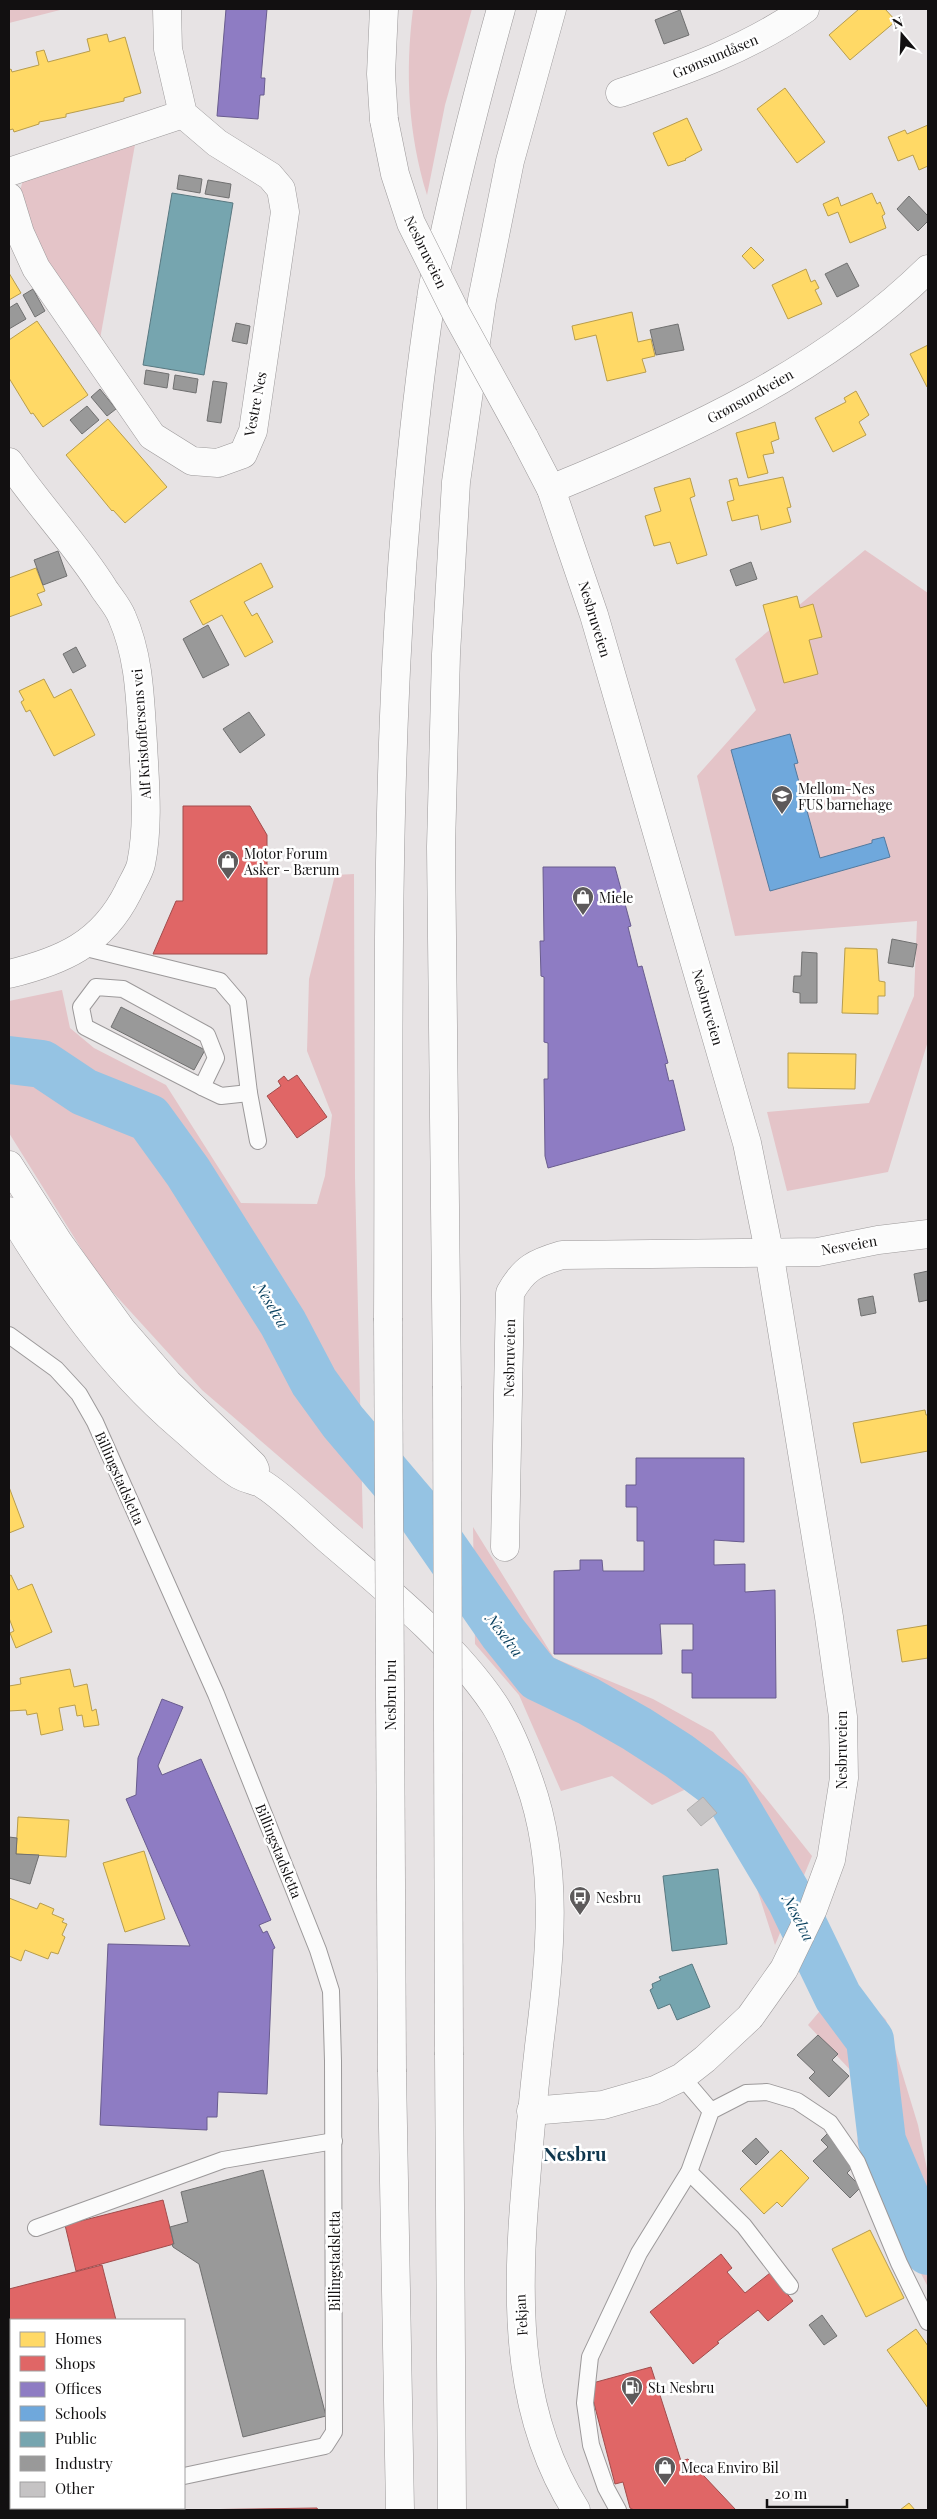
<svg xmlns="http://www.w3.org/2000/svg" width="937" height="2519" font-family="'Playfair Display',serif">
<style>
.green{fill:#e4c4c8}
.homes{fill:#ffd966;stroke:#b89d4c}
.shops{fill:#e06666;stroke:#a24c4c}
.offices{fill:#8e7cc3;stroke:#695c8e}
.schools{fill:#6fa8dc;stroke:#537a9f}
.public{fill:#76a5af;stroke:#587880}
.industry{fill:#999;stroke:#707070}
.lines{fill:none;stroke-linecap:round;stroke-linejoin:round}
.river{stroke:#95c3e3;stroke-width:48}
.building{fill:#c5c3c4;stroke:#b1afaf}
.lane-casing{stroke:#9c999a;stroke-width:18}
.street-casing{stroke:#9c999a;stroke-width:29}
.secondary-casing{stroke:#9c999a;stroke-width:29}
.highway-casing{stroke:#9c999a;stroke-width:29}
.lane{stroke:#fbfbfb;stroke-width:16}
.street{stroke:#fbfbfb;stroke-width:28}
.secondary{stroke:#fbfbfb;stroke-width:28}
.highway{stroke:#fbfbfb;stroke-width:28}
.secondary-bridge-casing{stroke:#9c999a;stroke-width:29;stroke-linecap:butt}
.highway-bridge-casing{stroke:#9c999a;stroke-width:29;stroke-linecap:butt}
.secondary-bridge{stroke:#fbfbfb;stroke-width:28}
.highway-bridge{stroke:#fbfbfb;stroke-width:28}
.labels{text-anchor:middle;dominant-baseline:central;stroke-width:5;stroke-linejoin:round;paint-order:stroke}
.street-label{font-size:14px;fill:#121011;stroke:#fff}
.poi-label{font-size:14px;fill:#121011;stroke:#fff;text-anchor:start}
.water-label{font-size:15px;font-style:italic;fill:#073f5d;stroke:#fff}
.district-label{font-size:19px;font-weight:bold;fill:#0f364d;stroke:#fff}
</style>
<rect width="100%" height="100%" fill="#e7e3e4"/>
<!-- green -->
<g class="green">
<path d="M 9,9 L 64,9 L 9,23 Z"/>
<path d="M 413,9 L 472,9 L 445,105 L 427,195 C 408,133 405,72 413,9 Z"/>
<path d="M 136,139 L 100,339 L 35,246 L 20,191 L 23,180 Z"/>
<path d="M 865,550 L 928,593 L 928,1041 L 888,1172 L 787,1191 L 767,1112 L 869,1103 L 914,996 L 917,921 L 735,936 L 697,776 L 756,710 L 735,659 Z"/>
<path d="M 354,874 L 355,1178 L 363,1529 L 202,1390 L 99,1277 L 9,1133 L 9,1001 L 62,990 L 70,1028 L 94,1048 L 166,1085 L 241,1203 L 317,1204 L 325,1176 L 332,1115 L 307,1051 L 309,979 L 335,875 Z"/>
<path d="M 473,1527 L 554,1658 L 653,1699 L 713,1732 L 812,1856 L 775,1945 L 750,1867 L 719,1805 L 697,1784 L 652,1805 L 612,1776 L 561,1791 L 519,1695 L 475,1644 Z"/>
<path d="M 847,1979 L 886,2020 L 918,2125 L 928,2174 L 928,2287 L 871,2179 L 857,2141 L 862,2128 L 855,2075 L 808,2025 Z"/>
</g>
<!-- homes -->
<g class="homes">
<path d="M 859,9 L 885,9 L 896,21 L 850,60 L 829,35 Z"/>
<path d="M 107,34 L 109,42 L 125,37 L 141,93 L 124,98 L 124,101 L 66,114 L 66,117 L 39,122 L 39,124 L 14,132 L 13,129 L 9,130 L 9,70 L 11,69 L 12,72 L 39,65 L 36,52 L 44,50 L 48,62 L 90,51 L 87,39 Z"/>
<path d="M 785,88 L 825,142 L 797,163 L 757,109 Z"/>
<path d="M 687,118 L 702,150 L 685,159 L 686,160 L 668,166 L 653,133 Z"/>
<path d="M 928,125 L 928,166 L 919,170 L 913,155 L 898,161 L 888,137 L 905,130 L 907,134 Z"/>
<path d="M 872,193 L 877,204 L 880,202 L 885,214 L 882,216 L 886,228 L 850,243 L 838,212 L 828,216 L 823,204 L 838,197 L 841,206 Z"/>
<path d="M 751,247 L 764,260 L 754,269 L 742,256 Z"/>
<path d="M 806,269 L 811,282 L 815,280 L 819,288 L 815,290 L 822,304 L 788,319 L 772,285 Z"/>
<path d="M 9,273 L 21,293 L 9,300 Z"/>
<path d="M 632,312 L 638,342 L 651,339 L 655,356 L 642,359 L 646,372 L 607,381 L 596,335 L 575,340 L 572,326 Z"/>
<path d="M 37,321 L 88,395 L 43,427 L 33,413 L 31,414 L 9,378 L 9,340 Z"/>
<path d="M 928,345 L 928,387 L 927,387 L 910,354 Z"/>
<path d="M 856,391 L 869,415 L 859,422 L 866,435 L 833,452 L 815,418 L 846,402 L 844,398 Z"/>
<path d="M 108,419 L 167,487 L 125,523 L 113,510 L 112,511 L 66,455 Z"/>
<path d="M 775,422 L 779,439 L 771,442 L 774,453 L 763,455 L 768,473 L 748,478 L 736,433 Z"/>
<path d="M 783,477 L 791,507 L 787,508 L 791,522 L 761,530 L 758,515 L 732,521 L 727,502 L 734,500 L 729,480 L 737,478 L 739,486 Z"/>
<path d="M 690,478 L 695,496 L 690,498 L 707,555 L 677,564 L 670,542 L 654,546 L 645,516 L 661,511 L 654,488 Z"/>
<path d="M 261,563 L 273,587 L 244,602 L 252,616 L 257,613 L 273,642 L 245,657 L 222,615 L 203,625 L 190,601 Z"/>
<path d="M 36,568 L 45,591 L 37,594 L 42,605 L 9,617 L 9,578 Z"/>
<path d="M 797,596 L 800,608 L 813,604 L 822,637 L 809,640 L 818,674 L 784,683 L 763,605 Z"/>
<path d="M 44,679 L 54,698 L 71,689 L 95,735 L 54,756 L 30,710 L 26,712 L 21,702 L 24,700 L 19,691 Z"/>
<path d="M 845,948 L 877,949 L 879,981 L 885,982 L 885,996 L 878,996 L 878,1014 L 842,1013 Z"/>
<path d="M 788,1053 L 856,1054 L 855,1089 L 788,1088 Z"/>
<path d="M 925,1410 L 926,1415 L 928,1415 L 928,1451 L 861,1463 L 853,1423 Z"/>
<path d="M 9,1487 L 24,1527 L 9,1533 Z"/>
<path d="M 11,1575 L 18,1590 L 32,1584 L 52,1632 L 16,1648 L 10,1633 L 14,1631 L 9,1618 L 9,1576 Z"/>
<path d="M 928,1625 L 928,1658 L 902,1662 L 897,1630 Z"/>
<path d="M 70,1669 L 74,1687 L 87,1684 L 92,1711 L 96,1709 L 99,1725 L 84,1727 L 82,1715 L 77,1716 L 75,1705 L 59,1708 L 63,1730 L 41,1735 L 37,1713 L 27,1715 L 26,1710 L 9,1711 L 9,1686 L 21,1684 L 20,1678 Z"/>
<path d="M 18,1817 L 69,1820 L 66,1857 L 16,1854 Z"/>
<path d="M 144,1851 L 165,1919 L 125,1932 L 103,1863 Z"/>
<path d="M 9,1898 L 37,1909 L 40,1903 L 54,1909 L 52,1914 L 64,1919 L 62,1922 L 67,1924 L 62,1935 L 65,1937 L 58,1954 L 51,1952 L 48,1959 L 25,1950 L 21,1961 L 9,1956 Z"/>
<path d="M 781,2150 L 809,2178 L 782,2207 L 777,2202 L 764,2214 L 740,2189 Z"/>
<path d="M 870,2230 L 904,2298 L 866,2317 L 832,2249 Z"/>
<path d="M 916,2329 L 928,2346 L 928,2408 L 887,2350 Z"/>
<path d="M 909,2503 L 915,2510 L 900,2510 Z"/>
</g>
<!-- shops -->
<g class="shops">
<path d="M 183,806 L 250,806 L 267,835 L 267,954 L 153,954 L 176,901 L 183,901 Z"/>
<path d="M 297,1075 L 327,1117 L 297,1138 L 267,1096 L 281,1086 L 278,1081 L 284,1076 L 288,1081 Z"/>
<path d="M 163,2200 L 174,2244 L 76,2271 L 65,2225 Z"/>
<path d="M 721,2254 L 732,2268 L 727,2272 L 745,2293 L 770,2273 L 793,2301 L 768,2321 L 758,2310 L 717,2342 L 719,2343 L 693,2364 L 650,2312 Z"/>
<path d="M 102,2265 L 116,2320 L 11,2320 L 11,2335 L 9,2336 L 9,2289 Z"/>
<path d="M 651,2367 L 681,2461 L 688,2459 L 736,2510 L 634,2510 L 630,2508 L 623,2482 L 615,2484 L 589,2384 Z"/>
<path d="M 317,2508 L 318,2510 L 188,2510 Z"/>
</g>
<!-- offices -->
<g class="offices">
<path d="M 226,9 L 267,9 L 261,78 L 265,78 L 264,95 L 260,95 L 258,119 L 217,116 Z"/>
<path d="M 543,867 L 615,867 L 631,926 L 628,927 L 638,967 L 642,966 L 668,1063 L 665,1064 L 669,1081 L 673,1080 L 685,1130 L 548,1168 L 545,1156 L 544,1079 L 548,1079 L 548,1043 L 544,1042 L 544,977 L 541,976 L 540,941 L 544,941 Z"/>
<path d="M 636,1458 L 744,1458 L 744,1542 L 714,1540 L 714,1565 L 745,1564 L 745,1592 L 775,1590 L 776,1698 L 692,1698 L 692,1673 L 682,1673 L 682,1650 L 693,1650 L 693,1624 L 660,1624 L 662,1654 L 554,1654 L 554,1571 L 580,1570 L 580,1560 L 602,1560 L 603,1571 L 644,1571 L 644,1541 L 637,1541 L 637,1507 L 626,1507 L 626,1485 L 636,1485 Z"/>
<path d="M 162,1699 L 183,1707 L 158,1766 L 162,1775 L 201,1759 L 271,1920 L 259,1925 L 263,1933 L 267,1931 L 275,1948 L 273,1949 L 267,2094 L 218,2092 L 217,2117 L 207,2117 L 207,2130 L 100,2125 L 108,1944 L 190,1946 L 126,1799 L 136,1795 L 138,1758 Z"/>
</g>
<!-- schools -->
<path class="schools" d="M 790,734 L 798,763 L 794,764 L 820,858 L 872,843 L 872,840 L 884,837 L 890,857 L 770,891 L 731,750 Z"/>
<!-- public -->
<g class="public">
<path d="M 172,193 L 233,203 L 204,375 L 143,365 Z"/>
<path d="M 718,1869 L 727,1944 L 672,1951 L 663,1876 Z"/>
<path d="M 692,1964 L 710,2007 L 677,2020 L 670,2004 L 658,2009 L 650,1990 L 653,1988 L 652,1984 L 661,1980 L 659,1977 Z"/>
</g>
<!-- industry -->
<g class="industry">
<path d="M 680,10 L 689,35 L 664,44 L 655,20 Z"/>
<path d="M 179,175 L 202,179 L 200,193 L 177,189 Z"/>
<path d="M 208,180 L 231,184 L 229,198 L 205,194 Z"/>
<path d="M 909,196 L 928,216 L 928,221 L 918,231 L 897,209 Z"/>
<path d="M 847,263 L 859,286 L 837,297 L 825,274 Z"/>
<path d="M 33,289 L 45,311 L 35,317 L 23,295 Z"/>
<path d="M 17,303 L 26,319 L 9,329 L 9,308 Z"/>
<path d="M 236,323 L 250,326 L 247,344 L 232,341 Z"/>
<path d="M 678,324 L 684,350 L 656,355 L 650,330 Z"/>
<path d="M 146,370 L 169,374 L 167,388 L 144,384 Z"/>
<path d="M 175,375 L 198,379 L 196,393 L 173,389 Z"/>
<path d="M 213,381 L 227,383 L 221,423 L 207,421 Z"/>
<path d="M 100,389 L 116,409 L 107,416 L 91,397 Z"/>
<path d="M 87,406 L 99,420 L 82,434 L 70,420 Z"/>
<path d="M 58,551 L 67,576 L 43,585 L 34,560 Z"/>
<path d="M 751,562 L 757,579 L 736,586 L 730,570 Z"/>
<path d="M 208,625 L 229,665 L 203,678 L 183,639 Z"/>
<path d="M 76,647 L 86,666 L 73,673 L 63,654 Z"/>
<path d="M 249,712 L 265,735 L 240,753 L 223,729 Z"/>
<path d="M 892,939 L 917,944 L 913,967 L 888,963 Z"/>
<path d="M 802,952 L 817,953 L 817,1003 L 800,1003 L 800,993 L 793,992 L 794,976 L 801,976 Z"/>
<path d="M 121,1007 L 205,1050 L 194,1070 L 111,1027 Z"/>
<path d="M 928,1271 L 928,1300 L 919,1302 L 914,1274 Z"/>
<path d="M 873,1296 L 876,1313 L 861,1316 L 858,1299 Z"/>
<path d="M 9,1837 L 17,1838 L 16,1854 L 39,1855 L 30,1884 L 9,1878 Z"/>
<path d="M 818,2035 L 838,2054 L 832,2060 L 849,2076 L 829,2097 L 809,2078 L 815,2072 L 797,2055 Z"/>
<path d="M 828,2133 L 837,2142 L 834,2144 L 850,2160 L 853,2167 L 847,2173 L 861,2187 L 850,2198 L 813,2161 L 828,2147 L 821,2140 Z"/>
<path d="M 756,2138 L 769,2152 L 756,2165 L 742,2151 Z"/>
<path d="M 263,2170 L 326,2416 L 243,2437 L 199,2264 L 173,2247 L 172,2244 L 174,2244 L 170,2227 L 188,2222 L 181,2192 Z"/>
<path d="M 822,2315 L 837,2336 L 824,2345 L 809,2325 Z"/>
</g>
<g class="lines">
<!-- river -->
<path class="river" d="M 9,1060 L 42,1064 L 84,1092 L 149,1118 L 188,1172 L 283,1323 L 314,1382 L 343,1422 L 417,1509 L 503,1633 L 538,1677 L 588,1701 L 637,1729 L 679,1756 L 726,1791 L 791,1900 L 838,1997 L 870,2040 L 882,2141 L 928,2251"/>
</g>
<!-- building -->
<path class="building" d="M 703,1797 L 717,1813 L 701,1826 L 687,1810 Z"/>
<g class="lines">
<!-- lane casing -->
<g class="lane-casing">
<g id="lane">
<path d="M 82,947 L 220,981 L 238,1002 L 249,1093 L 258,1141"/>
<path d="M 96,987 L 123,989 L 207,1035 L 216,1058 L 202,1087 L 85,1027 L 81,1007 Z"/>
<path d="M 202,1087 L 221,1096 L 249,1093"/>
<path d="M 9,1335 L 56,1369 L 79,1394 L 95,1422 L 216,1694 L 318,1950 L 331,1991 L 333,2061 L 334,2432 L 325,2446 L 184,2476"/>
<path d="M 682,2077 L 711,2111"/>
<path d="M 689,2172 L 744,2226 L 790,2286"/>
<path d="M 36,2228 L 223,2160 L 334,2141"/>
<path d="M 63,2510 L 71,2508"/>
<path d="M 618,2510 L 606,2488 L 591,2445 L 585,2403 L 590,2357 L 639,2253 L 689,2172 L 711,2111 L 746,2093 L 767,2092 L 797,2101 L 830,2123 L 857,2162 L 899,2263 L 928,2322"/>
</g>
</g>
<!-- street casing -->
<g class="street-casing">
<g id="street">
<path d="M 620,93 C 685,71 748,49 805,9"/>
<path d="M 9,172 L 183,114"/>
<path d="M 9,197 L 20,233 L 36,268 L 152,436 L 192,461 L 218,463 L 243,454 L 253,431 L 285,212 L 281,189 L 270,176 L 217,143 L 183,114 L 168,49 L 167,9"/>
<path d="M 9,462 C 39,506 76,544 104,589 C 110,598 118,607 122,617 C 140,658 140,701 143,744 C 145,783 149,825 141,864 C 139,873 132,883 128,892 C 102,944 62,961 9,974"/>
<path d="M 551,489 C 686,434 823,372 928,269"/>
<path d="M 505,1547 L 510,1293 C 524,1268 535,1263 562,1255 L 818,1252 L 878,1240 L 928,1234"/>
</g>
</g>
<!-- secondary casing -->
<g class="secondary-casing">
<g id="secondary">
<path d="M 384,120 L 381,74 L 384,9"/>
<path d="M 524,437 L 551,489 L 594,615 L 747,1143 L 769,1251 L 829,1617 L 843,1717 L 844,1778 L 831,1860 L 813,1909 L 784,1969 L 750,2017 L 705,2059 L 682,2077 L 655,2090 L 603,2105 L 531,2111"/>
<path d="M 9,1165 L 59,1243 L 122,1330 L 168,1383 L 253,1465 L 255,1469"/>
<path d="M 9,1211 C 57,1290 110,1366 180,1426 C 199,1442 218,1462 239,1475 C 246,1479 254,1480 261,1483 C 282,1495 312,1526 331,1542 C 387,1590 453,1643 494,1704 C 509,1727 520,1755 529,1781 C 560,1867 550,1957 539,2046 C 533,2099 528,2153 524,2206 C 516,2312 518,2418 576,2510"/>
</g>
</g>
<!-- highway casing -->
<g class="highway-casing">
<g id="highway">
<path d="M 388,1318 C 390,978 380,636 431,299 C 434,275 441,251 446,227 C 462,154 481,81 501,9"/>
<path d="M 447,1386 L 441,847 L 446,654 L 456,482 L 482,300 L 510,161 L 552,9"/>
<path d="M 449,2055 L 452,2510"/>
<path d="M 392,2072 L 400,2510"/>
</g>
</g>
<!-- lane -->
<use href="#lane" class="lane"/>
<!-- street -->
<use href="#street" class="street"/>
<!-- secondary -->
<use href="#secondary" class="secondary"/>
<!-- highway -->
<use href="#highway" class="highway"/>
<!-- secondary-bridge casing -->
<g class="secondary-bridge-casing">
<path id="secondary-bridge" d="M 384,120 L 395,174 L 411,223 L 457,315 L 524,437"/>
</g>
<!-- highway-bridge casing -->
<g class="highway-bridge-casing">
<g id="highway-bridge">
<path d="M 388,1318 L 392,2072"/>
<path d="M 447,1386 L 449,2055"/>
</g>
</g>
<!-- secondary-bridge -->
<use href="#secondary-bridge" class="secondary-bridge"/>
<!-- highway-bridge -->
<use href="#highway-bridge" class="highway-bridge"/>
</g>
<!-- icons -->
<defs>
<g id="school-pin" transform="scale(1.125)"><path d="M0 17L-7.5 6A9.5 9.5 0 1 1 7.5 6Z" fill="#5d5a5b" stroke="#fff"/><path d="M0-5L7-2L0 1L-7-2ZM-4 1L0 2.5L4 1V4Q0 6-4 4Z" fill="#fff"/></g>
<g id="shop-pin" transform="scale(1.125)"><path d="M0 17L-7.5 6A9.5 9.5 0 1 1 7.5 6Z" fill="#5d5a5b" stroke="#fff"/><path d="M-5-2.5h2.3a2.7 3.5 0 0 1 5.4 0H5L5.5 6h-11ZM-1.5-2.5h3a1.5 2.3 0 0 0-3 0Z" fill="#fff"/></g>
<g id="bus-pin" transform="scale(1.125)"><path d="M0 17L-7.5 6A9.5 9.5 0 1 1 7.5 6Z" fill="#5d5a5b" stroke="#fff"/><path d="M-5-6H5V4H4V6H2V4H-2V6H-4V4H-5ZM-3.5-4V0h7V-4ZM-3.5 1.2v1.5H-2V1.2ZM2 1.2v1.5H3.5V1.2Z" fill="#fff"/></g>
<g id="fuel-pin" transform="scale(1.125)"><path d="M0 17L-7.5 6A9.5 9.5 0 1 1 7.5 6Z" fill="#5d5a5b" stroke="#fff"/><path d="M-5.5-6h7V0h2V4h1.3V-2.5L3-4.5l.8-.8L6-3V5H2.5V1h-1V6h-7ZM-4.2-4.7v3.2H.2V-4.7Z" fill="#fff"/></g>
</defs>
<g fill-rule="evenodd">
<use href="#school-pin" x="782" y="796"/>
<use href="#shop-pin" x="228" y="861"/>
<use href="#shop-pin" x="583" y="897"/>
<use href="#bus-pin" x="580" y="1897"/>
<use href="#fuel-pin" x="632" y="2387"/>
<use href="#shop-pin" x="665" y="2467"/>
</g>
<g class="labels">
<!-- street labels -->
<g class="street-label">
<text transform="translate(715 56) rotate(-23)">Grønsundåsen</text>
<text transform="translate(426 252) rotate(64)">Nesbruveien</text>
<text transform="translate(750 396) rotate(-29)">Grønsundveien</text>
<text transform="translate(255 404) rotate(-79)">Vestre Nes</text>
<text transform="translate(595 619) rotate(73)">Nesbruveien</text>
<text transform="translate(141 734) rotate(-94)">Alf Kristoffersens vei</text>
<text transform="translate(708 1007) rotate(74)">Nesbruveien</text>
<text transform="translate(849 1245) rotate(-10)">Nesveien</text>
<text transform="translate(509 1358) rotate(-89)">Nesbruveien</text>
<text transform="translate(120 1478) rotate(66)">Billingstadsletta</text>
<text transform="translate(390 1695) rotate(-90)">Nesbru bru</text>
<text transform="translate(841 1750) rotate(-90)">Nesbruveien</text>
<text transform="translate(279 1851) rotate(68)">Billingstadsletta</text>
<text transform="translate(334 2261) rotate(-90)">Billingstadsletta</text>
<text transform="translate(521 2315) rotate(-93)">Fekjan</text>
</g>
<!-- poi labels -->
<g class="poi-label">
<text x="798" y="788">Mellom-Nes<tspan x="798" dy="16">FUS barnehage</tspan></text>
<text x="244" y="853">Motor Forum<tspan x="244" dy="16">Asker - Bærum</tspan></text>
<text x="599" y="897">Miele</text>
<text x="596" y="1897">Nesbru</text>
<text x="648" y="2387">St1 Nesbru</text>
<text x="681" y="2467">Meca Enviro Bil</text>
</g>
<!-- water labels -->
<g class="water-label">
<text transform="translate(272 1305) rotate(59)">Neselva</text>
<text transform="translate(505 1635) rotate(53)">Neselva</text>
<text transform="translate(799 1918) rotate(63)">Neselva</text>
</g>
<!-- district labels -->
<g class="district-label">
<text x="575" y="2153">Nesbru</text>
</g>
</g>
<!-- border -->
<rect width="937" height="2519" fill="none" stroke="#121011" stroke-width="20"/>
<!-- legend -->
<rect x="10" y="2319" width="175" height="190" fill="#ffffff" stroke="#a09fa0"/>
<rect x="20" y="2332" width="25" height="15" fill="#ffd966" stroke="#a09fa0"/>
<text x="55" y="2344" font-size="15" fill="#121011">Homes</text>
<rect x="20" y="2356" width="25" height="15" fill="#e06666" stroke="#a09fa0"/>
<text x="55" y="2369" font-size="15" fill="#121011">Shops</text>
<rect x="20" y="2382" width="25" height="15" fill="#8e7cc3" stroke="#a09fa0"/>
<text x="55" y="2394" font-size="15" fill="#121011">Offices</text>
<rect x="20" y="2406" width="25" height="15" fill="#6fa8dc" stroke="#a09fa0"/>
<text x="55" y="2419" font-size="15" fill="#121011">Schools</text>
<rect x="20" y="2432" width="25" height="15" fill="#76a5af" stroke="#a09fa0"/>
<text x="55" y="2444" font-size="15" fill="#121011">Public</text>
<rect x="20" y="2456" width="25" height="15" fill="#999999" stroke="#a09fa0"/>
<text x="55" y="2469" font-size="15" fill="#121011">Industry</text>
<rect x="20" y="2482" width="25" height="15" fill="#c5c3c4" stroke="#a09fa0"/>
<text x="55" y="2494" font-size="15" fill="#121011">Other</text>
<!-- north arrow -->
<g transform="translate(902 35) rotate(341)" stroke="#ffffff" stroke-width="4" paint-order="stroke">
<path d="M0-4L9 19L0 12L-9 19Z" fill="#121011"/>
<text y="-8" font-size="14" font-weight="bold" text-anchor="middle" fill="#121011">N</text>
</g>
<!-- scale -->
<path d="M767 2499v8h80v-8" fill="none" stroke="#121011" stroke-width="2.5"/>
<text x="774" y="2499" font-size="15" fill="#121011" stroke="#ffffff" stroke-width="4" paint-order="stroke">20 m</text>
</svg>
